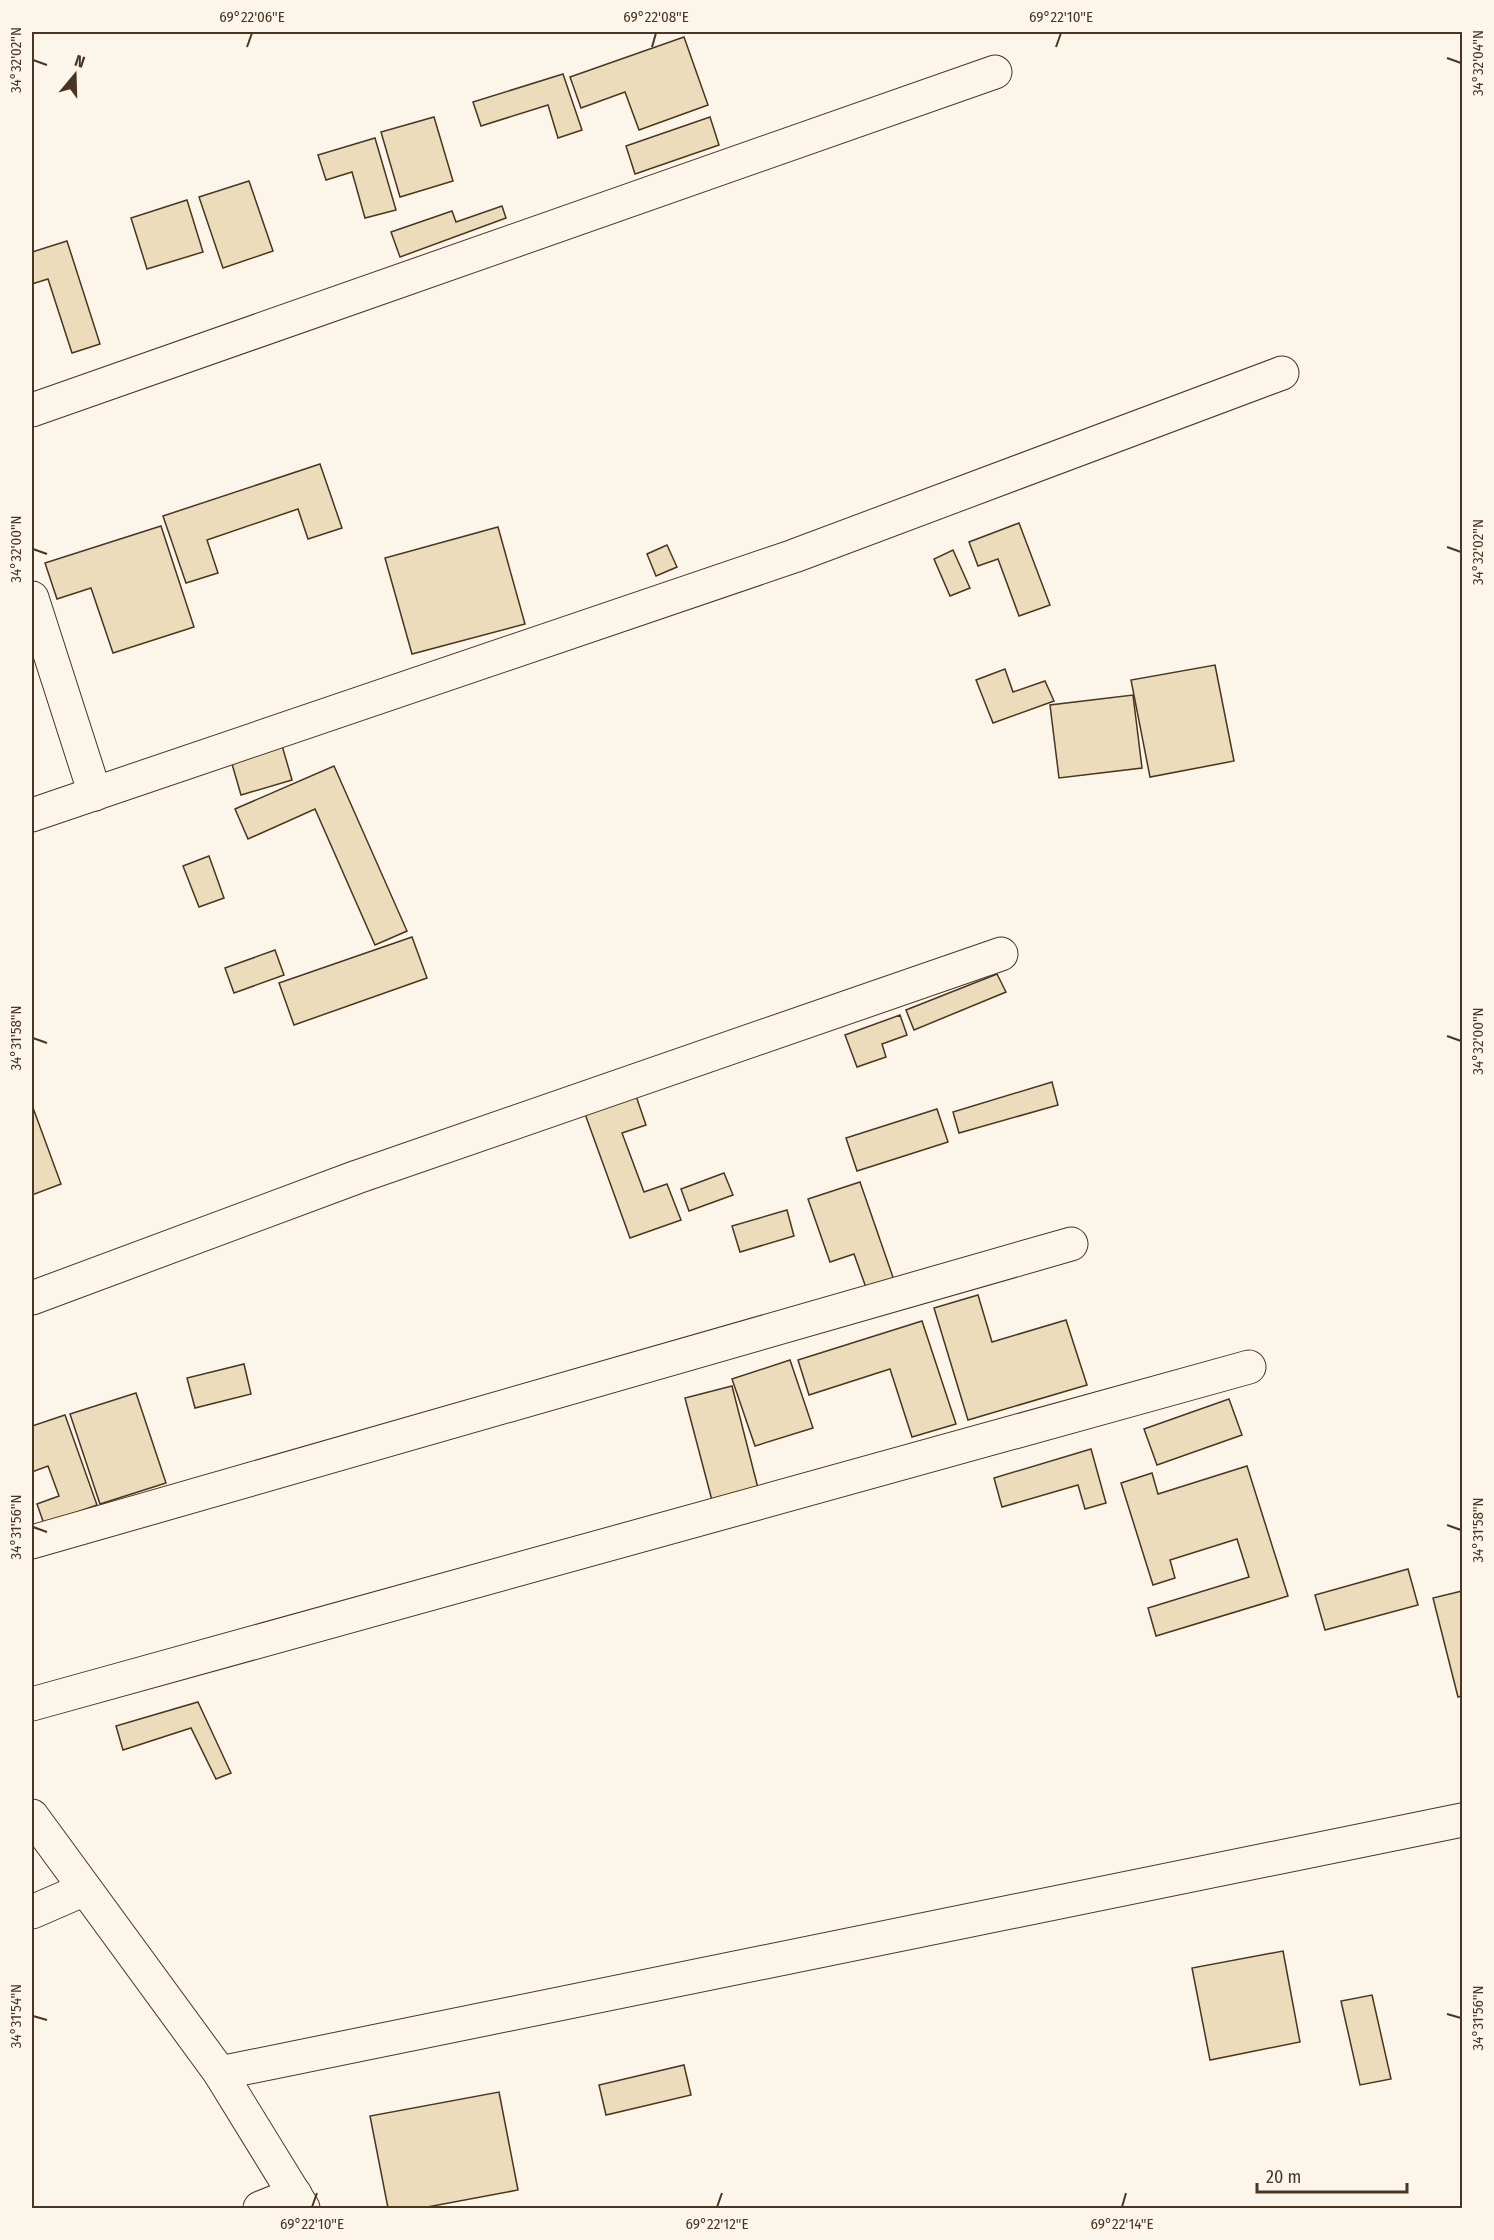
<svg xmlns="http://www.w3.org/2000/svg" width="1494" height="2240" font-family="'Fira Sans Condensed',sans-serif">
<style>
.building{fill:#ecdcbc;stroke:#4a3520;stroke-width:1.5}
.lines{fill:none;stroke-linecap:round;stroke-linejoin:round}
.minor-casing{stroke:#4a3520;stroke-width:35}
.minor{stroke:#fbf6e9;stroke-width:33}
.ticks{fill:none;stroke:#4a3520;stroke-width:2}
.neatline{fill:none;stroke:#4a3520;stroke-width:2}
.ticks-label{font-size:15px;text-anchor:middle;fill:#4a3520}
</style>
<rect width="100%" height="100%" fill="#fbf6e9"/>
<!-- building -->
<g class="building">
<path d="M 684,37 L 708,105 L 639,130 L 625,92 L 581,108 L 570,77 Z"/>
<path d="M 563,74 L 582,130 L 558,138 L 548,105 L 481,126 L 473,102 Z"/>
<path d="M 434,117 L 453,181 L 400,197 L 381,132 Z"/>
<path d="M 710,117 L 719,145 L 635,174 L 626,146 Z"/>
<path d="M 375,138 L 396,210 L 365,218 L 352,172 L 326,180 L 318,155 Z"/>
<path d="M 249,181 L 273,251 L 223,268 L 199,197 Z"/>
<path d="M 187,200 L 203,252 L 147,269 L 131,218 Z"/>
<path d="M 502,206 L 506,218 L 400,257 L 391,232 L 452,211 L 456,222 Z"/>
<path d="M 67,241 L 100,344 L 72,353 L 48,279 L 32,284 L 32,252 Z"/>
<path d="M 320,464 L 342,528 L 308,539 L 298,509 L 207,540 L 218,573 L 186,583 L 163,516 Z"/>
<path d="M 1019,523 L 1050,605 L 1019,616 L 998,559 L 978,566 L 969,542 Z"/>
<path d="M 161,526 L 194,627 L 113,653 L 91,588 L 57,599 L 45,563 Z"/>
<path d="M 498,527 L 525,624 L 412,654 L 385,558 Z"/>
<path d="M 667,545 L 677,567 L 656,576 L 647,554 Z"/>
<path d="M 953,550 L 970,588 L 950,596 L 934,559 Z"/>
<path d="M 1215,665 L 1234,761 L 1150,777 L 1131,680 Z"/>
<path d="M 1005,669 L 1013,692 L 1045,681 L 1054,701 L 993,723 L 976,680 Z"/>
<path d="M 1133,695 L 1142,768 L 1059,778 L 1050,705 Z"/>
<path d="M 281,742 L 292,780 L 241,795 L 230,757 Z"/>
<path d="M 334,766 L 407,931 L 375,945 L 315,809 L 248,839 L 235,809 Z"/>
<path d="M 209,856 L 224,898 L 199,907 L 183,866 Z"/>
<path d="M 412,937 L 427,978 L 294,1025 L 279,983 Z"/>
<path d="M 275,950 L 284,975 L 234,993 L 225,968 Z"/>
<path d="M 997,974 L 1006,992 L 914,1030 L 906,1010 Z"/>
<path d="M 900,1015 L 907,1035 L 882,1044 L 886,1057 L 857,1067 L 845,1035 Z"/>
<path d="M 1052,1082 L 1058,1105 L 959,1133 L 953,1112 Z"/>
<path d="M 636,1096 L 646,1125 L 622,1133 L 644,1192 L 667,1184 L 681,1220 L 630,1238 L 585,1114 Z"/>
<path d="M 32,1105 L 61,1184 L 32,1195 Z"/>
<path d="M 937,1109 L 948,1142 L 857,1171 L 846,1138 Z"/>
<path d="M 724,1173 L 733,1195 L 689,1211 L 681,1189 Z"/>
<path d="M 860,1182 L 896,1286 L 869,1296 L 854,1254 L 830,1262 L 808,1199 Z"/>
<path d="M 787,1210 L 794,1236 L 740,1252 L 732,1226 Z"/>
<path d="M 978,1295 L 992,1342 L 1066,1320 L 1087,1385 L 968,1420 L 934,1308 Z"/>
<path d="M 922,1321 L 956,1424 L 912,1437 L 890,1369 L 809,1395 L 798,1360 Z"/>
<path d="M 790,1360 L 813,1428 L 755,1446 L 732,1379 Z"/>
<path d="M 244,1364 L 251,1394 L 195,1408 L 187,1378 Z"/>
<path d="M 732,1386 L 760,1496 L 714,1508 L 685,1398 Z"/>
<path d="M 136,1393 L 166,1483 L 100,1504 L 70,1414 Z"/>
<path d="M 1229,1399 L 1242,1435 L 1157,1465 L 1144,1429 Z"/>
<path d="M 65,1415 L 97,1505 L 44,1524 L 37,1504 L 59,1496 L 48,1466 L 32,1472 L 32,1426 Z"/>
<path d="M 1091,1449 L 1106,1503 L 1085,1509 L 1078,1485 L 1002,1507 L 994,1478 Z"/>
<path d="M 1247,1466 L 1288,1596 L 1156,1636 L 1148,1608 L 1249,1577 L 1237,1539 L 1170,1560 L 1175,1578 L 1153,1585 L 1121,1483 L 1152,1473 L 1158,1494 Z"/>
<path d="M 1408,1569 L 1418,1605 L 1325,1630 L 1315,1595 Z"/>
<path d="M 1462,1591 L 1462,1696 L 1458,1697 L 1433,1598 Z"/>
<path d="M 198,1702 L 231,1773 L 216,1779 L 191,1728 L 123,1750 L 116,1726 Z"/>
<path d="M 1283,1951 L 1300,2042 L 1210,2060 L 1192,1968 Z"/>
<path d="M 1372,1995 L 1391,2079 L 1360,2085 L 1341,2001 Z"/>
<path d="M 684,2065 L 691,2095 L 606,2115 L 599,2085 Z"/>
<path d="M 499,2092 L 518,2190 L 422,2208 L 388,2208 L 370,2116 Z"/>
</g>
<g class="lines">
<!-- minor casing -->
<g class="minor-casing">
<g id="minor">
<path d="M 32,410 L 995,72"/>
<path d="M 32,598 L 95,794"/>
<path d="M 32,815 L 794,556 L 1282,373"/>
<path d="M 32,1298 L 357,1177 L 1001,954"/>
<path d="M 32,1542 L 1071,1244"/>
<path d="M 32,1704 L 1249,1367"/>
<path d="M 32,1816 L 220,2073 L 303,2208"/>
<path d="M 32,1912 L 85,1889"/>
<path d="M 220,2073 L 1462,1820"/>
<path d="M 260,2208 L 295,2194"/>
</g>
</g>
<!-- minor -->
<use href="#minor" class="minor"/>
</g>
<!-- ticks -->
<path class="ticks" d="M 247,47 L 252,33M 652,47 L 656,33M 1056,47 L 1061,33M 1447,58 L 1461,63M 33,60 L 47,65M 1447,547 L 1461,552M 33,549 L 47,554M 1447,1036 L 1461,1041M 33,1038 L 47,1043M 1447,1525 L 1461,1530M 33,1527 L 47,1532M 1447,2014 L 1461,2018M 33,2016 L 47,2020M 312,2207 L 317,2193M 717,2207 L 722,2193M 1122,2207 L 1126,2193"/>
<!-- border -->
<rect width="1494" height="2240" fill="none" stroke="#fbf6e9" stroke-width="66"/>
<!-- north arrow -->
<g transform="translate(75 75) rotate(19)" stroke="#fbf6e9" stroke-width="4.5" paint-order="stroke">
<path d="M0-4.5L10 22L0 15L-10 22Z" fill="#4a3520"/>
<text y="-9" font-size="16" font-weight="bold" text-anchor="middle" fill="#4a3520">N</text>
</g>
<!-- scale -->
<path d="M1257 2183v9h150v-9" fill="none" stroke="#4a3520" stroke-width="3"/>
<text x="1266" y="2183" font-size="18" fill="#4a3520" stroke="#fbf6e9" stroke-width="4.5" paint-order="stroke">20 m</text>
<rect x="33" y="33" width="1428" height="2174" class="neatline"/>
<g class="ticks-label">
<text x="252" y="22">69°22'06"E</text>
<text x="656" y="22">69°22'08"E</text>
<text x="1061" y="22">69°22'10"E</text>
<text transform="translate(16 60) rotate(-90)" y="5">34°32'02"N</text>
<text transform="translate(1478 63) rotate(-90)" y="5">34°32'04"N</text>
<text transform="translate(16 549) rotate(-90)" y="5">34°32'00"N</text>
<text transform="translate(1478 552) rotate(-90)" y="5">34°32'02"N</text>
<text transform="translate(16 1038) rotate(-90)" y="5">34°31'58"N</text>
<text transform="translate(1478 1041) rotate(-90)" y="5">34°32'00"N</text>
<text transform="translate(16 1527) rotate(-90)" y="5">34°31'56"N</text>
<text transform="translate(1478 1530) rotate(-90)" y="5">34°31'58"N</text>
<text transform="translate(16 2016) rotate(-90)" y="5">34°31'54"N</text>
<text transform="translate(1478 2018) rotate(-90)" y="5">34°31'56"N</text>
<text x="312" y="2229">69°22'10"E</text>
<text x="717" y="2229">69°22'12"E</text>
<text x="1122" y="2229">69°22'14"E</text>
</g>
</svg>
